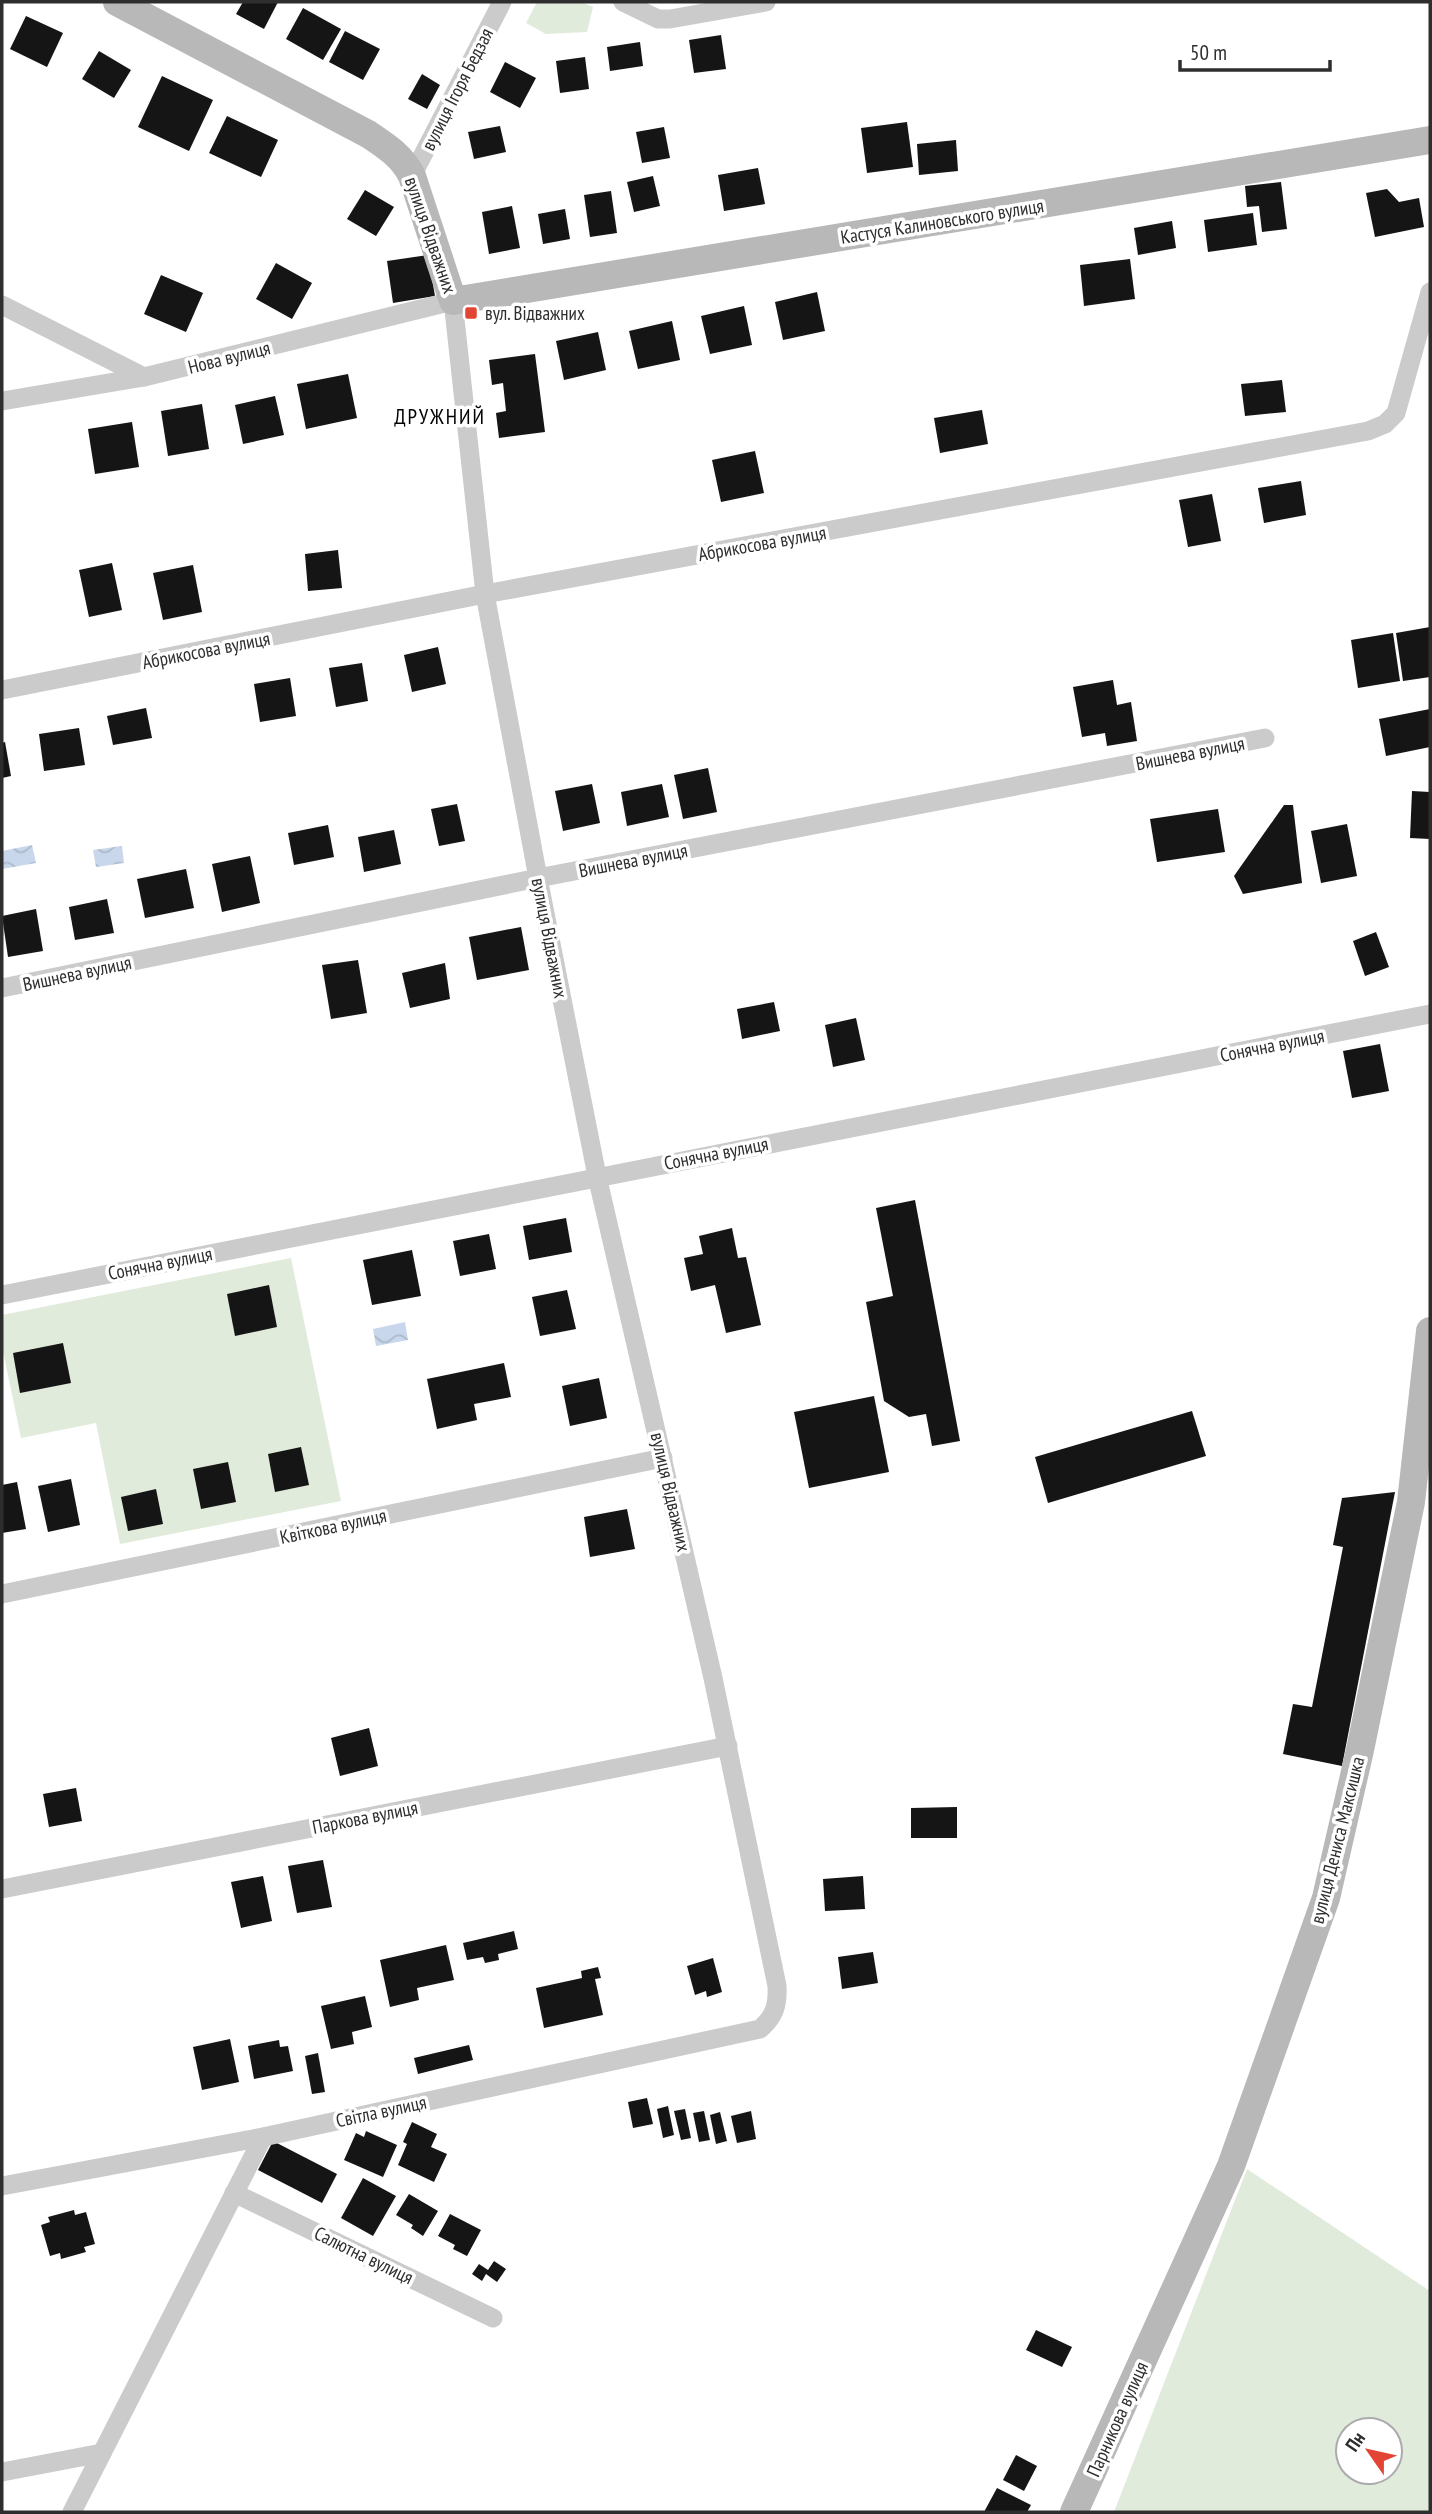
<svg xmlns="http://www.w3.org/2000/svg" width="1432" height="2514" font-family="'PT Sans Narrow',sans-serif">
<style>
.green{fill:#e1ebdb;fill-rule:evenodd}
.water{fill:url(#water-waves)}
.building{fill:#151515}
.lines{fill:none;stroke-linecap:round;stroke-linejoin:round}
.street{stroke:#cbcbcb;stroke-width:19}
.secondary{stroke:#b8b8b8;stroke-width:28}
.poi-dot{fill:#e24533;stroke:#fff;stroke-width:2.5}
.labels{text-anchor:middle;dominant-baseline:central;stroke-width:7;stroke-linejoin:round;paint-order:stroke}
.street-label{font-size:19px;fill:#2e2e2e;stroke:#fff}
.poi-label{font-size:19px;fill:#2e2e2e;stroke:#fff;text-anchor:start}
.neighbourhood-label{font-size:21px;letter-spacing:2px;fill:#000;stroke:#fff}
</style>
<defs>
<pattern id="water-waves" width="16" height="10" patternUnits="userSpaceOnUse" patternTransform="scale(1.75)"><rect width="16" height="10" fill="#c8d7eb"/><path d="M0 5q4-4 8 0t8 0" fill="none" stroke="#acb9ca"/></pattern>
</defs>
<rect width="100%" height="100%" fill="#fff"/>
<!-- green -->
<g class="green">
<path d="M 537,2 L 581,2 L 593,7 L 587,32 L 546,34 L 526,23 Z"/>
<path d="M 291,1258 L 341,1501 L 120,1544 L 96,1423 L 21,1438 L 2,1346 L 2,1315 Z"/>
<path d="M 1247,2169 L 1430,2291 L 1430,2512 L 1114,2512 ZM 1348,2430 L 1390,2430 L 1390,2472 L 1348,2472 Z"/>
</g>
<!-- water -->
<g class="water">
<path d="M 32,845 L 36,863 L 2,869 L 2,851 Z"/>
<path d="M 122,846 L 124,863 L 96,867 L 93,850 Z"/>
<path d="M 405,1322 L 408,1340 L 376,1346 L 373,1329 Z"/>
</g>
<!-- building -->
<g class="building">
<path d="M 243,2 L 278,2 L 264,29 L 236,14 Z"/>
<path d="M 303,8 L 341,29 L 323,60 L 286,39 Z"/>
<path d="M 26,16 L 63,33 L 47,67 L 10,49 Z"/>
<path d="M 345,31 L 380,49 L 363,80 L 329,62 Z"/>
<path d="M 721,35 L 726,69 L 694,73 L 689,40 Z"/>
<path d="M 640,42 L 643,66 L 610,71 L 607,47 Z"/>
<path d="M 99,51 L 131,70 L 114,98 L 82,79 Z"/>
<path d="M 585,57 L 589,89 L 560,93 L 556,61 Z"/>
<path d="M 505,62 L 536,78 L 520,108 L 490,92 Z"/>
<path d="M 422,74 L 440,85 L 427,109 L 408,99 Z"/>
<path d="M 162,76 L 213,100 L 189,151 L 138,127 Z"/>
<path d="M 227,116 L 278,140 L 261,177 L 209,153 Z"/>
<path d="M 907,122 L 913,167 L 867,173 L 861,128 Z"/>
<path d="M 500,126 L 506,152 L 474,159 L 468,132 Z"/>
<path d="M 664,127 L 670,158 L 642,163 L 636,132 Z"/>
<path d="M 956,140 L 958,171 L 919,175 L 917,144 Z"/>
<path d="M 758,168 L 765,204 L 724,211 L 718,175 Z"/>
<path d="M 653,176 L 660,206 L 634,212 L 627,182 Z"/>
<path d="M 1281,182 L 1287,229 L 1262,232 L 1259,206 L 1247,207 L 1245,186 Z"/>
<path d="M 1387,189 L 1399,202 L 1419,198 L 1424,227 L 1375,237 L 1366,193 Z"/>
<path d="M 365,190 L 394,207 L 376,236 L 347,219 Z"/>
<path d="M 611,191 L 617,233 L 590,237 L 584,195 Z"/>
<path d="M 512,206 L 520,248 L 489,254 L 482,212 Z"/>
<path d="M 565,209 L 570,239 L 543,244 L 538,214 Z"/>
<path d="M 1253,213 L 1257,245 L 1208,252 L 1204,220 Z"/>
<path d="M 1172,221 L 1176,248 L 1138,255 L 1134,228 Z"/>
<path d="M 428,255 L 435,296 L 393,303 L 387,261 Z"/>
<path d="M 1130,259 L 1135,299 L 1084,306 L 1080,265 Z"/>
<path d="M 276,263 L 312,283 L 292,319 L 256,299 Z"/>
<path d="M 161,275 L 203,293 L 186,332 L 144,314 Z"/>
<path d="M 817,292 L 825,331 L 783,340 L 775,302 Z"/>
<path d="M 744,306 L 752,345 L 710,354 L 701,316 Z"/>
<path d="M 672,321 L 680,360 L 638,369 L 629,331 Z"/>
<path d="M 598,332 L 606,370 L 564,380 L 556,341 Z"/>
<path d="M 535,354 L 545,432 L 499,438 L 496,413 L 506,411 L 503,383 L 492,385 L 489,360 Z"/>
<path d="M 348,374 L 357,418 L 306,429 L 297,384 Z"/>
<path d="M 1282,380 L 1286,412 L 1245,416 L 1241,384 Z"/>
<path d="M 275,396 L 284,435 L 243,444 L 235,405 Z"/>
<path d="M 202,404 L 209,449 L 168,456 L 161,411 Z"/>
<path d="M 982,410 L 988,444 L 940,453 L 934,418 Z"/>
<path d="M 132,422 L 139,467 L 95,474 L 88,429 Z"/>
<path d="M 755,451 L 764,493 L 721,502 L 712,460 Z"/>
<path d="M 1301,481 L 1306,515 L 1264,523 L 1258,488 Z"/>
<path d="M 1212,494 L 1221,541 L 1188,547 L 1179,500 Z"/>
<path d="M 338,550 L 342,588 L 308,591 L 305,554 Z"/>
<path d="M 112,563 L 122,610 L 89,617 L 79,570 Z"/>
<path d="M 193,565 L 202,612 L 163,620 L 153,573 Z"/>
<path d="M 1430,627 L 1430,677 L 1403,681 L 1396,633 Z"/>
<path d="M 1393,633 L 1400,681 L 1358,688 L 1351,640 Z"/>
<path d="M 438,647 L 446,684 L 412,692 L 404,655 Z"/>
<path d="M 362,663 L 368,701 L 336,707 L 329,668 Z"/>
<path d="M 290,678 L 296,716 L 260,722 L 254,684 Z"/>
<path d="M 1113,680 L 1117,705 L 1131,702 L 1137,741 L 1107,746 L 1105,733 L 1082,737 L 1073,687 Z"/>
<path d="M 146,708 L 152,738 L 113,745 L 107,716 Z"/>
<path d="M 1430,709 L 1430,747 L 1386,756 L 1379,719 Z"/>
<path d="M 79,728 L 85,765 L 44,771 L 39,734 Z"/>
<path d="M 5,742 L 11,776 L 2,778 L 2,743 Z"/>
<path d="M 708,768 L 717,812 L 683,819 L 674,775 Z"/>
<path d="M 592,784 L 600,823 L 563,831 L 555,791 Z"/>
<path d="M 662,784 L 669,817 L 627,826 L 621,792 Z"/>
<path d="M 1412,791 L 1430,792 L 1430,839 L 1410,838 Z"/>
<path d="M 457,804 L 465,841 L 439,846 L 431,809 Z"/>
<path d="M 1284,805 L 1293,805 L 1302,883 L 1243,894 L 1234,876 Z"/>
<path d="M 1218,809 L 1225,852 L 1157,862 L 1150,819 Z"/>
<path d="M 1347,824 L 1357,876 L 1321,883 L 1311,831 Z"/>
<path d="M 328,825 L 334,857 L 294,865 L 288,833 Z"/>
<path d="M 394,830 L 401,864 L 364,872 L 358,837 Z"/>
<path d="M 250,856 L 260,903 L 222,912 L 212,864 Z"/>
<path d="M 186,869 L 194,908 L 145,918 L 137,879 Z"/>
<path d="M 107,899 L 114,933 L 75,940 L 69,907 Z"/>
<path d="M 36,909 L 43,951 L 8,957 L 2,916 Z"/>
<path d="M 521,927 L 529,970 L 477,980 L 469,937 Z"/>
<path d="M 1376,932 L 1389,967 L 1365,976 L 1353,941 Z"/>
<path d="M 358,960 L 367,1013 L 331,1019 L 322,965 Z"/>
<path d="M 445,963 L 450,999 L 410,1008 L 402,973 Z"/>
<path d="M 774,1002 L 780,1031 L 742,1039 L 737,1009 Z"/>
<path d="M 856,1018 L 865,1060 L 833,1067 L 825,1025 Z"/>
<path d="M 1380,1044 L 1389,1091 L 1352,1098 L 1343,1051 Z"/>
<path d="M 915,1200 L 960,1441 L 932,1446 L 926,1414 L 909,1417 L 884,1401 L 866,1302 L 893,1296 L 876,1208 Z"/>
<path d="M 566,1218 L 572,1252 L 529,1260 L 523,1226 Z"/>
<path d="M 732,1228 L 738,1258 L 746,1257 L 761,1325 L 726,1333 L 715,1285 L 691,1291 L 684,1258 L 703,1254 L 699,1236 Z"/>
<path d="M 489,1234 L 496,1269 L 460,1276 L 453,1241 Z"/>
<path d="M 412,1250 L 421,1296 L 372,1305 L 363,1260 Z"/>
<path d="M 269,1285 L 277,1327 L 235,1336 L 227,1294 Z"/>
<path d="M 567,1290 L 576,1329 L 540,1336 L 532,1297 Z"/>
<path d="M 63,1343 L 71,1383 L 20,1393 L 13,1353 Z"/>
<path d="M 504,1363 L 511,1397 L 474,1404 L 477,1420 L 437,1429 L 427,1379 Z"/>
<path d="M 599,1378 L 607,1418 L 570,1426 L 562,1386 Z"/>
<path d="M 874,1396 L 889,1472 L 809,1488 L 794,1412 Z"/>
<path d="M 1192,1411 L 1206,1456 L 1048,1503 L 1035,1457 Z"/>
<path d="M 301,1447 L 309,1485 L 275,1492 L 268,1454 Z"/>
<path d="M 228,1462 L 236,1502 L 201,1509 L 193,1469 Z"/>
<path d="M 71,1479 L 80,1525 L 48,1532 L 38,1486 Z"/>
<path d="M 17,1482 L 26,1529 L 2,1533 L 2,1485 Z"/>
<path d="M 156,1489 L 163,1524 L 128,1531 L 121,1497 Z"/>
<path d="M 1395,1492 L 1342,1766 L 1283,1754 L 1293,1704 L 1312,1707 L 1343,1547 L 1333,1545 L 1342,1498 Z"/>
<path d="M 627,1509 L 635,1549 L 590,1557 L 584,1517 Z"/>
<path d="M 369,1728 L 378,1766 L 340,1776 L 331,1738 Z"/>
<path d="M 76,1788 L 82,1821 L 49,1827 L 43,1794 Z"/>
<path d="M 957,1807 L 957,1838 L 911,1838 L 911,1808 Z"/>
<path d="M 323,1860 L 332,1907 L 297,1913 L 288,1866 Z"/>
<path d="M 263,1876 L 272,1921 L 241,1928 L 231,1882 Z"/>
<path d="M 863,1876 L 865,1909 L 825,1911 L 823,1879 Z"/>
<path d="M 514,1931 L 518,1949 L 498,1954 L 499,1960 L 485,1963 L 483,1957 L 467,1960 L 463,1943 Z"/>
<path d="M 446,1945 L 454,1980 L 417,1988 L 419,2000 L 390,2007 L 380,1960 Z"/>
<path d="M 873,1952 L 878,1983 L 842,1989 L 838,1957 Z"/>
<path d="M 713,1958 L 722,1992 L 707,1997 L 706,1991 L 695,1995 L 687,1966 Z"/>
<path d="M 598,1967 L 601,1978 L 595,1979 L 603,2015 L 544,2028 L 536,1988 L 582,1978 L 581,1971 Z"/>
<path d="M 365,1996 L 372,2027 L 352,2032 L 354,2044 L 331,2049 L 321,2006 Z"/>
<path d="M 230,2039 L 239,2082 L 202,2090 L 193,2047 Z"/>
<path d="M 279,2040 L 280,2047 L 288,2046 L 293,2071 L 254,2079 L 248,2046 Z"/>
<path d="M 469,2045 L 473,2060 L 418,2074 L 414,2058 Z"/>
<path d="M 318,2053 L 325,2092 L 312,2094 L 305,2056 Z"/>
<path d="M 647,2098 L 653,2124 L 633,2128 L 628,2102 Z"/>
<path d="M 668,2106 L 674,2135 L 663,2138 L 657,2109 Z"/>
<path d="M 685,2109 L 691,2138 L 681,2140 L 674,2111 Z"/>
<path d="M 704,2111 L 710,2140 L 699,2142 L 693,2113 Z"/>
<path d="M 751,2111 L 756,2139 L 737,2143 L 731,2116 Z"/>
<path d="M 720,2112 L 727,2141 L 716,2144 L 710,2115 Z"/>
<path d="M 412,2122 L 437,2134 L 431,2147 L 447,2154 L 434,2182 L 398,2165 L 407,2144 L 403,2142 Z"/>
<path d="M 366,2131 L 397,2145 L 383,2177 L 344,2160 L 356,2133 L 364,2137 Z"/>
<path d="M 273,2141 L 337,2174 L 322,2203 L 258,2170 Z"/>
<path d="M 363,2178 L 396,2196 L 373,2236 L 341,2218 Z"/>
<path d="M 409,2194 L 438,2211 L 423,2236 L 411,2228 L 413,2225 L 396,2215 Z"/>
<path d="M 74,2210 L 75,2215 L 86,2212 L 95,2244 L 84,2247 L 86,2252 L 61,2259 L 60,2253 L 50,2256 L 41,2225 L 50,2222 L 48,2217 Z"/>
<path d="M 450,2214 L 481,2230 L 467,2256 L 453,2249 L 455,2245 L 438,2236 Z"/>
<path d="M 494,2261 L 506,2269 L 497,2282 L 486,2274 L 482,2281 L 472,2274 L 479,2264 L 488,2270 Z"/>
<path d="M 1036,2330 L 1072,2347 L 1062,2367 L 1026,2350 Z"/>
<path d="M 1016,2455 L 1037,2466 L 1024,2491 L 1003,2480 Z"/>
<path d="M 997,2488 L 1031,2505 L 1027,2512 L 984,2512 Z"/>
</g>
<g class="lines">
<!-- street -->
<g class="street">
<path d="M 623,2 L 658,19 L 670,19 L 766,2"/>
<path d="M 412,176 L 502,2"/>
<path d="M 2,305 L 144,377"/>
<path d="M 2,401 L 144,377 L 453,301 L 485,594 L 538,878 L 597,1176 L 713,1678 L 777,1986 C 778,2006 774,2017 760,2029 L 263,2137 L 2,2186"/>
<path d="M 2,690 L 485,594 L 1368,431 L 1385,424 L 1396,413 L 1430,292"/>
<path d="M 2,988 L 538,878 L 1265,738"/>
<path d="M 2,1295 L 1430,1014"/>
<path d="M 2,1594 L 663,1458"/>
<path d="M 2,1889 L 728,1746"/>
<path d="M 234,2193 L 493,2318"/>
<path d="M 2,2472 L 102,2453"/>
<path d="M 72,2512 L 263,2137"/>
</g>
<!-- secondary -->
<g class="secondary">
<path d="M 117,2 L 368,134 C 386,146 402,156 412,176 L 453,301 L 1430,140"/>
<path d="M 1074,2512 L 1231,2166 L 1326,1898 L 1360,1750 L 1411,1502 L 1430,1331"/>
</g>
</g>
<!-- markers -->
<rect class="poi-dot" x="464" y="306" width="14" height="14" rx="3.5"/>
<g class="labels">
<!-- street labels -->
<g class="street-label">
<text transform="translate(457 89) rotate(-63)">вулиця Ігоря Бедзая</text>
<text transform="translate(942 221) rotate(-9)">Кастуся Калиновського вулиця</text>
<text transform="translate(431 235) rotate(71)">вулиця Відважних</text>
<text transform="translate(229 357) rotate(-14)">Нова вулиця</text>
<text transform="translate(762 543) rotate(-10)">Абрикосова вулиця</text>
<text transform="translate(206 650) rotate(-11)">Абрикосова вулиця</text>
<text transform="translate(1190 753) rotate(-11)">Вишнева вулиця</text>
<text transform="translate(633 860) rotate(-11)">Вишнева вулиця</text>
<text transform="translate(550 938) rotate(79)">вулиця Відважних</text>
<text transform="translate(77 973) rotate(-12)">Вишнева вулиця</text>
<text transform="translate(1272 1045) rotate(-11)">Сонячна вулиця</text>
<text transform="translate(716 1153) rotate(-11)">Сонячна вулиця</text>
<text transform="translate(160 1263) rotate(-11)">Сонячна вулиця</text>
<text transform="translate(671 1492) rotate(77)">вулиця Відважних</text>
<text transform="translate(333 1526) rotate(-12)">Квіткова вулиця</text>
<text transform="translate(365 1817) rotate(-11)">Паркова вулиця</text>
<text transform="translate(1337 1840) rotate(-76)">вулиця Дениса Максишка</text>
<text transform="translate(381 2111) rotate(-12)">Світла вулиця</text>
<text transform="translate(364 2255) rotate(26)">Салютна вулиця</text>
<text transform="translate(1117 2419) rotate(-66)">Парникова вулиця</text>
</g>
<!-- poi labels -->
<g class="poi-label">
<text x="485" y="313">вул. Відважних</text>
</g>
<!-- neighbourhood labels -->
<g class="neighbourhood-label">
<text x="440" y="416">ДРУЖНИЙ</text>
</g>
</g>
<!-- border -->
<rect width="1432" height="2514" fill="none" stroke="#2e2e2e" stroke-width="7"/>
<!-- north arrow -->
<g transform="translate(1369 2451) rotate(304)"><circle r="33" fill="#ffffff" stroke="#ababab" stroke-width="2"/>
<path d="M0-5L12 26L0 18L-12 26Z" fill="#e24533"/>
<text y="-10" font-size="19" font-weight="bold" text-anchor="middle" fill="#2e2e2e">Пн</text>
</g>
<!-- scale -->
<path d="M1180 60v10h150v-10" fill="none" stroke="#2e2e2e" stroke-width="3.5"/>
<text x="1190" y="60" font-size="21" fill="#2e2e2e" stroke="#ffffff" stroke-width="5" paint-order="stroke">50 m</text>
</svg>
